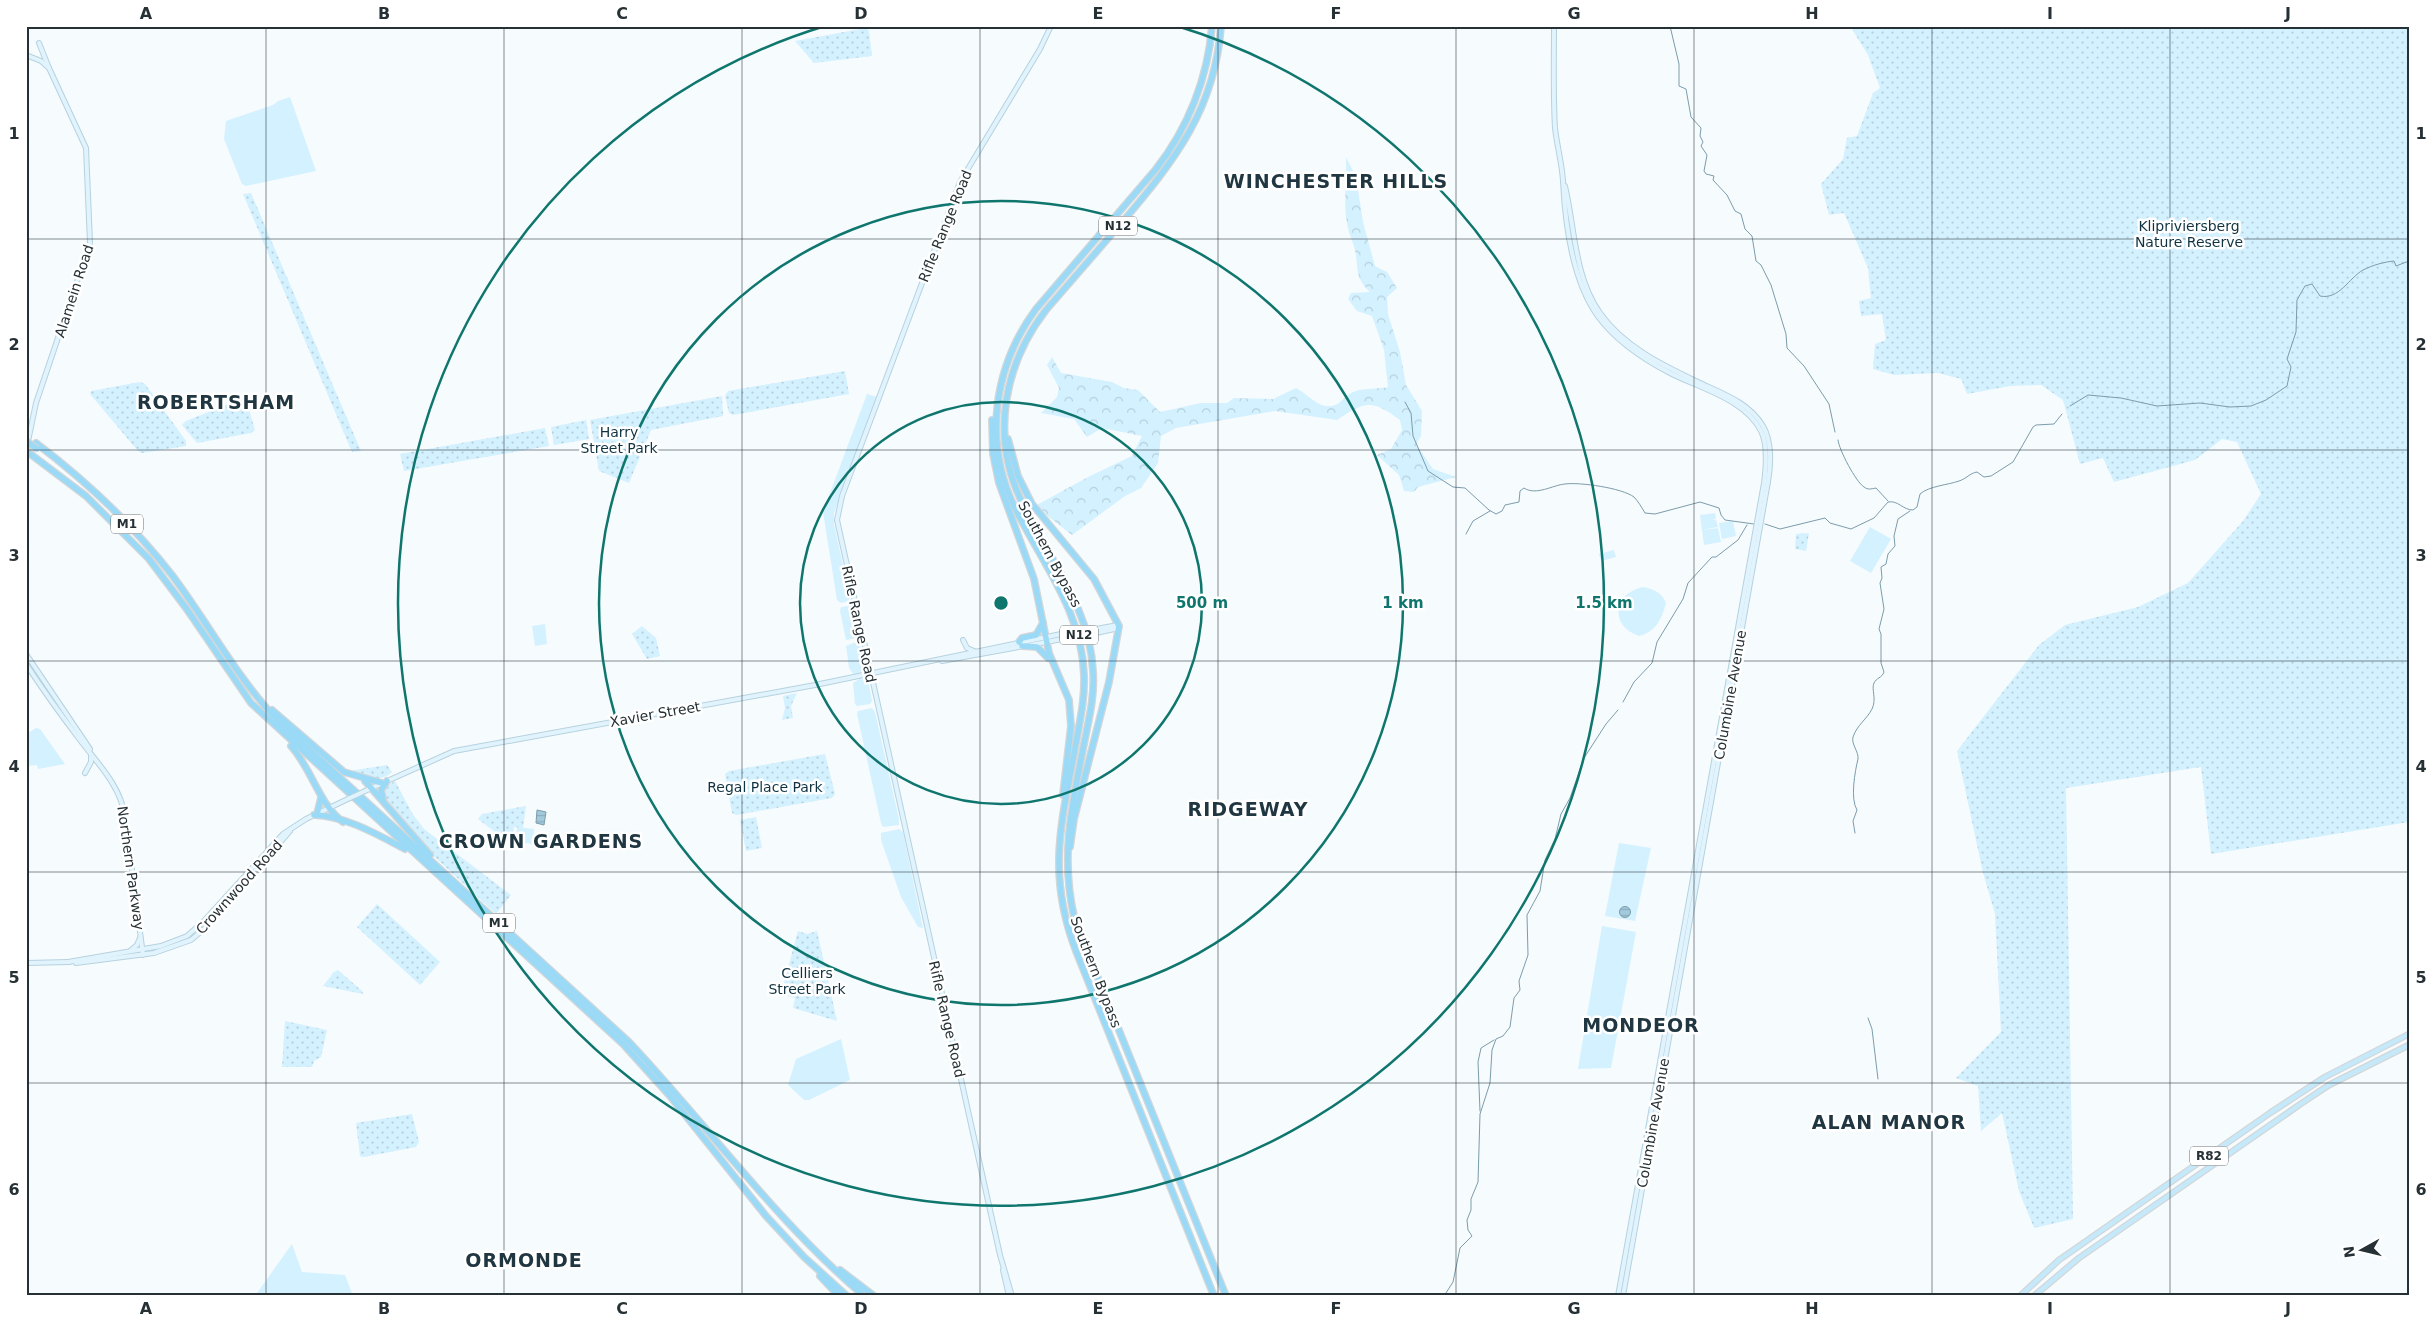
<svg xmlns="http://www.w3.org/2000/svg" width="2435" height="1322" font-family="'DejaVu Sans',sans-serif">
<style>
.grass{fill:#d4f1ff}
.forest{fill:url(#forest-crowns)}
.park{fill:url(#park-dots)}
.water{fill:url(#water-rules);stroke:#7c9cab}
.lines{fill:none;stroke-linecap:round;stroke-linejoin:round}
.stream{stroke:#7c9cab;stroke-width:1}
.secondary-casing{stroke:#b6d2df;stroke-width:6}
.primary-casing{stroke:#d4d6d7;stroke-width:7}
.highway-casing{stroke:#d4d6d7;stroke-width:8}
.secondary{stroke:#e1f4fd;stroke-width:4}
.primary{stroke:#c3e9fa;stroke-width:4.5}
.highway{stroke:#9bdaf7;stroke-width:5.5}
.secondary-bridge-casing{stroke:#b6d2df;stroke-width:6;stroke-linecap:butt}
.highway-bridge-casing{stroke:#d4d6d7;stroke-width:8;stroke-linecap:butt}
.secondary-bridge{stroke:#e1f4fd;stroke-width:4}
.highway-bridge{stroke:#9bdaf7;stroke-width:5.5}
.grid{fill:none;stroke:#263136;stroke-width:1;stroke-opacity:0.55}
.ring{fill:none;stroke:#0f766e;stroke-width:2.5}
.labels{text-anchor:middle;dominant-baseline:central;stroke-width:5;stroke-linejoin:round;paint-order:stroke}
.shield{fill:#fff;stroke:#676f72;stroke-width:1}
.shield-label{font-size:12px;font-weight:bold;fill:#263136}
.street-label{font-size:14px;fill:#263136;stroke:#fff}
.park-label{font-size:14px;fill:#103342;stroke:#fff}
.district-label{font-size:19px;font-weight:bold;letter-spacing:1px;fill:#203742;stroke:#fff}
.centre{fill:#0f766e;stroke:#fff;stroke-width:2.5}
.ring-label{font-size:15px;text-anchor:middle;font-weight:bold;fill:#0f766e;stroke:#fff;stroke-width:5;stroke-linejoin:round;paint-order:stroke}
.neatline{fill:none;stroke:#263136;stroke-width:2}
.grid-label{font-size:16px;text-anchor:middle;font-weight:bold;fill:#263136}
</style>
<defs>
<pattern id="forest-crowns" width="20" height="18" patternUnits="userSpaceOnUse" patternTransform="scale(1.25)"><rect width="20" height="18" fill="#d4f1ff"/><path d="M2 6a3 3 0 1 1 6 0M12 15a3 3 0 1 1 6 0" fill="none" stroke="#b6cfdb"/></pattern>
<pattern id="park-dots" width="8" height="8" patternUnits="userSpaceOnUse" patternTransform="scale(1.25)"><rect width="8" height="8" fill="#d4f1ff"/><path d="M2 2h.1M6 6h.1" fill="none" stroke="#b6cfdb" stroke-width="1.8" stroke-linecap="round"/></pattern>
<pattern id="water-rules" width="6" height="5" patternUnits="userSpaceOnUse" patternTransform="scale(1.25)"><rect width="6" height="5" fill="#a1cadd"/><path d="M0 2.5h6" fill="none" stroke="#8aaebe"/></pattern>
</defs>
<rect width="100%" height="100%" fill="#f6fbfe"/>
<!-- grass -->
<g class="grass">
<path d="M 290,97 L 316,171 L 246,186 L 242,184 L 224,139 L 226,121 L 273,105 L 278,101 Z"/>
<path d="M 867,394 L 877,397 L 834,513 L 834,524 L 850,597 L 849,601 L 841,603 L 837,600 L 823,512 Z"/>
<path d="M 1715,513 L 1716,519 L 1712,520 L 1716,520 L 1718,527 L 1702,530 L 1700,515 Z"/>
<path d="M 1733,521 L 1736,536 L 1722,539 L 1719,523 Z"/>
<path d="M 1870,527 L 1891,539 L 1871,573 L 1850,561 Z"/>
<path d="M 1718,528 L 1721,542 L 1704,545 L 1702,530 Z"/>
<path d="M 1614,550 L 1616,557 L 1601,561 L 1599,554 Z"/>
<path d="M 1643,587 C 1654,589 1662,593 1666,603 C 1662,618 1656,632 1639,636 C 1609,626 1613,593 1643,587 Z"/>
<path d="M 849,606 L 854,610 L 858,635 L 856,638 L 846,640 L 840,611 L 841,607 Z"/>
<path d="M 545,624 L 547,644 L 535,646 L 532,626 Z"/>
<path d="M 856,642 L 860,645 L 865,667 L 862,673 L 854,675 L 849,668 L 846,646 Z"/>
<path d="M 861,678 L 868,680 L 872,701 L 870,704 L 857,706 L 855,704 L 853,683 Z"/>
<path d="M 872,708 L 875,712 L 899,819 L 899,825 L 883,827 L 881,823 L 857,714 L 858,711 Z"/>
<path d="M 36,728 L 40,729 L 65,764 L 38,769 L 37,765 L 26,766 L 26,734 Z"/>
<path d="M 517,827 L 534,829 L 533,844 L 516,842 Z"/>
<path d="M 899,829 L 903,832 L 923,928 L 918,927 L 901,897 L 881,840 L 881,833 Z"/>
<path d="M 1619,843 L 1651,848 L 1635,921 L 1605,916 Z"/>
<path d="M 1602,926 L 1636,932 L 1611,1068 L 1578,1069 Z"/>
<path d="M 841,1039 L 850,1080 L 809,1100 L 804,1100 L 788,1085 L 796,1059 Z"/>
<path d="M 292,1244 L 302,1272 L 345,1275 L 353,1296 L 255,1296 Z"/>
</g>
<!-- forest -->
<path class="forest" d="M 1346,157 L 1356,177 L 1363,222 L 1375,266 L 1387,272 L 1397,288 L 1387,297 L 1388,314 L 1400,352 L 1406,385 L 1422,411 L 1421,436 L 1416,444 L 1433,469 L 1456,477 L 1418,487 L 1414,492 L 1404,491 L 1399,475 L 1377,455 L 1391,449 L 1402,430 L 1400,420 C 1372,399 1365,401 1337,420 L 1275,411 L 1176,428 L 1161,436 L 1158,463 L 1141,488 L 1125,496 L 1072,535 L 1035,506 L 1088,477 L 1132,456 L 1142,436 L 1102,428 L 1087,437 L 1074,419 L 1041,413 L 1057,397 L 1059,388 L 1047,365 L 1052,357 L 1061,373 L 1112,382 L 1124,388 L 1138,390 L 1160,412 L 1201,403 L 1227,403 L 1234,398 L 1273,399 L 1296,388 C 1306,393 1316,405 1326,406 C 1340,408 1342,397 1353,392 C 1363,388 1378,389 1388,387 L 1384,350 L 1372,316 L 1357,311 L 1348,299 L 1351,293 L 1370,292 C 1354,277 1359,269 1355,250 C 1353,241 1348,232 1347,223 C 1343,201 1347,179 1346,157 Z"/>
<!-- park -->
<g class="park">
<path d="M 1850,26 L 2409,26 L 2409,822 L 2211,854 L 2201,767 L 2066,788 L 2073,1219 L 2034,1228 L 2019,1191 L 2002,1113 L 1981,1131 L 1978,1086 L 1956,1078 L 2001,1032 L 1995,914 L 1983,873 L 1957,751 L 2039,645 L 2065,625 L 2138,607 L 2188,583 L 2243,521 L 2261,494 L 2237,442 L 2222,439 L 2195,460 L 2114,482 L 2103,458 L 2080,464 L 2063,400 L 2041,385 L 2010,386 L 1967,394 L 1961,379 L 1938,373 L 1894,375 L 1873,369 L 1875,344 L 1886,340 L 1882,314 L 1861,316 L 1859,301 L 1871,298 L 1868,268 L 1844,213 L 1829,215 L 1821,184 L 1843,159 L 1847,138 L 1857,136 L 1873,93 L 1880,88 L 1868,55 Z"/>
<path d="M 866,28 L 869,31 L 872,56 L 814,63 L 795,41 Z"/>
<path d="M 251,193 L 361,451 L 352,452 L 243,194 Z"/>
<path d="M 845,371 L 849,394 L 733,415 L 729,413 L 725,396 L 728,391 Z"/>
<path d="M 140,382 L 145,384 L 186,441 L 186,446 L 142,453 L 138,451 L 90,394 L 91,391 Z"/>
<path d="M 722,396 L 723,416 L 651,430 L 629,483 L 599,471 L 590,420 Z"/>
<path d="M 243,398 L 246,400 L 255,430 L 251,433 L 197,443 L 182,425 L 186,421 Z"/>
<path d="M 586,420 L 589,439 L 554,445 L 551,427 Z"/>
<path d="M 545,428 L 549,446 L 404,471 L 400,454 Z"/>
<path d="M 1809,533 L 1806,551 L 1795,549 L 1796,534 Z"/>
<path d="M 642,626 L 656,638 L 660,656 L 647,659 L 632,634 Z"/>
<path d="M 797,693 L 791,706 L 793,718 L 782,720 L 785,708 L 783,696 Z"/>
<path d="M 825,754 L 835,794 L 832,798 L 736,815 L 732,813 L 725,774 L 729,771 Z"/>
<path d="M 387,765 L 392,772 C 379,784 364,776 349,771 Z"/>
<path d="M 395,781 L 412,813 L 424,829 L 511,895 L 496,914 L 426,849 L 385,799 L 383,795 L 385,787 Z"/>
<path d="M 526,806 L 523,828 L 514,827 L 512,845 L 478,819 L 482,814 Z"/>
<path d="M 756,817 L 762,848 L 746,851 L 740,820 Z"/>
<path d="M 377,904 L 440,962 L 420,985 L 357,927 Z"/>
<path d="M 798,931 L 807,934 L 817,931 L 837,1021 L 793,1008 L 795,998 L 781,994 Z"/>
<path d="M 338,970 L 362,991 L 363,994 L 323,986 L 334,972 Z"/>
<path d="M 285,1021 L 327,1030 L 321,1057 L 314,1061 L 312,1067 L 282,1067 Z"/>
<path d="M 412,1114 L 419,1142 L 416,1147 L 364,1157 L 360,1156 L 356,1123 Z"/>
</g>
<!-- water -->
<g class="water">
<path d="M 537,810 L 546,812 L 544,825 L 536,823 Z"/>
<circle cx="1625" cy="912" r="5.5"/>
</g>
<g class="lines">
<!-- stream -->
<g class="stream">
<path d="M 1670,26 L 1679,64 L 1679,86 L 1686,89 L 1691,117 L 1701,128 L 1700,136 L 1703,142 L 1701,146 L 1707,155 L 1704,171 L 1706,174 L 1714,176 L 1713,180 L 1727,195 L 1735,211 L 1741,214 L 1745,229 L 1752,236 L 1756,261 L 1761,265 L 1771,285 L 1786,334 L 1787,348 L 1804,366 L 1829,404 L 1835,432"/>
<path d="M 1405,402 L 1411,413 L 1413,436 L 1428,471 L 1453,487 L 1465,488 L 1489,510 L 1496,514 L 1502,511 L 1505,505 L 1519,502 L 1520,491 L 1524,488 C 1536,496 1553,485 1565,484 C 1580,482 1622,488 1634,497 C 1638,501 1642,508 1645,513 L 1655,514 L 1700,502 L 1719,508 L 1721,515 L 1725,520 L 1754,524"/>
<path d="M 2070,406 L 2088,395 L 2121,398 L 2157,406 L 2200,403 L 2230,407 L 2251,406 L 2266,400 L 2287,386 L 2291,367 L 2287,359 L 2296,332 L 2297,300 L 2305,286 L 2312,284 L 2320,296 C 2339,300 2349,278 2363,270 C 2373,265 2384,262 2394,261 L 2396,266 L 2409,261"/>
<path d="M 1838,440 C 1839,450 1856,482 1864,487 C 1868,490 1871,489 1876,488 L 1888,501"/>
<path d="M 1765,524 L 1780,529 L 1825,518 L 1830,523 L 1851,529 L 1874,518 L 1888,502 C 1898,500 1903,510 1913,510 L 1917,507 L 1920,494 C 1929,486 1948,485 1959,481 C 1966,479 1970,473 1977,472 L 1984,477 L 1991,476 L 2013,462 L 2033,427 L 2036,425 L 2054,424 L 2062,414"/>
<path d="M 1466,534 L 1473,521 L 1490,511"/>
<path d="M 1623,702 L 1634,682 L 1652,663 L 1657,642 L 1683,599 L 1688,583 L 1712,557 L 1716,557 L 1738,540 L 1747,525"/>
<path d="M 1855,833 L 1853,821 L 1857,810 C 1850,799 1855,771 1858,759 C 1859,752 1851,744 1853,737 C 1857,725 1867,719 1872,709 C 1877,699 1871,689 1874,683 C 1876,678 1882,678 1884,672 L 1881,663 L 1881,634 L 1879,629 L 1884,609 L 1880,583 L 1882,578 L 1881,567 L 1886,564 L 1888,554 L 1895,546 L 1894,536 L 1898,519 L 1910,511"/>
<path d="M 1868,1018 L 1872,1029 L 1878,1079"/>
<path d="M 1480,1111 L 1478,1062 L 1481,1048 L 1494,1040"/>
<path d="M 1444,1296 L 1453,1282 L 1460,1248 L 1472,1236 L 1468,1230 L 1467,1220 L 1471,1210 L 1471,1199 L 1478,1182 L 1480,1114 L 1490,1083 L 1492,1050 L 1496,1039 L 1503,1036 L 1510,1027 L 1514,998 L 1520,990 L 1519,981 L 1528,955 L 1527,915 L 1540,891 L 1545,860 L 1555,839 L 1561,814 L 1570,798 L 1584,758 L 1606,724 L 1618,710"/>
</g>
<!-- secondary casing -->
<g class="secondary-casing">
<g id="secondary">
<path d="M 1554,26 C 1554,60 1553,94 1555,128 C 1557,146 1562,163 1563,181 C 1565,223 1572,279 1597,315 C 1615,340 1643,359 1670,373 C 1699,388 1745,399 1761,431 C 1768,445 1766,468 1764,483 L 1618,1296"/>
<path d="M 39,43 L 49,68"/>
<path d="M 26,55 L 41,61 L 49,68 L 86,148 L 90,243 L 36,403 L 26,451"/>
<path d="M 1565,186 C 1575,228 1574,276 1600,313 C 1623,346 1662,365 1698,382 C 1721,393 1749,402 1763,426 C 1772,441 1771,465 1768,482 L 1623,1296"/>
<path d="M 1096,629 L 1118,625"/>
<path d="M 1096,633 L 1119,628"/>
<path d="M 963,640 L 967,648 L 974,651"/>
<path d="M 1031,645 L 1067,638"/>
<path d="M 26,654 L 90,749"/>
<path d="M 942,661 L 1024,646"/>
<path d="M 26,664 C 43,690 61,715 80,740 C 98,764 120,785 125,816 L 143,955"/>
<path d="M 85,773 L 91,762 L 91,755"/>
<path d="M 365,791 L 454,751 L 815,685 L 1066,633"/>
<path d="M 131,950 L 137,945 L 140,938"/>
<path d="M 68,962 L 161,946 L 187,936 L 203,922 L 283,834 L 306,819 L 350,798"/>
<path d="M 26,963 L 69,962"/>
<path d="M 76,963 L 154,953 L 191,940 L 204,929 L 233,897 L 290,831"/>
<path d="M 1003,1270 L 1009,1296"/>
<path d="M 1012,1296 L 1000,1255 L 837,520 L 842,496 L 960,182 L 1040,49 L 1051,26"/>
</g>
</g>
<!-- primary casing -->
<g class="primary-casing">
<g id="primary">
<path d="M 2020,1296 L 2059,1260 L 2270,1113 L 2325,1077 L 2409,1034"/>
<path d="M 2034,1296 L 2079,1258 L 2302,1103 L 2329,1085 L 2409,1045"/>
</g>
</g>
<!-- highway casing -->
<g class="highway-casing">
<g id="highway">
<path d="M 1212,26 C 1208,78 1188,128 1156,169 L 1036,309 C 994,366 983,440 1014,506 C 1041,562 1082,610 1084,675 C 1085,698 1080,721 1076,743 C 1062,821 1046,873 1076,951 L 1214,1296"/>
<path d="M 1221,26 C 1215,109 1175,160 1124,220 C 1098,250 1072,280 1046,310 C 1004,364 991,435 1020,498 C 1046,556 1090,605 1093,671 C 1095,697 1088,723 1083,749 C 1071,810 1060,859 1075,921 L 1226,1296"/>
<path d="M 992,420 L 993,454 L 999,483 L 1034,579 L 1049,653 L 1069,700 L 1071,726 L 1063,795"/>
<path d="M 1008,439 L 1018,476 L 1032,504 L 1094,579 L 1119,626 L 1109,682 L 1074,819 L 1070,847"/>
<path d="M 36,443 C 86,481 133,525 172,575 C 208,623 236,676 277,720 L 629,1042 C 708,1126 776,1221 864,1296"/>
<path d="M 33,456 L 86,496 L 149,559 L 186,608 L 251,703 L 623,1044 L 670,1096 L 766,1216 L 804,1257 L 847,1296"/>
<path d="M 1019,642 L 1022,638 L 1036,635 L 1043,623"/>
<path d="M 1022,646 L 1037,647 L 1048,658"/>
<path d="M 272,710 L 344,772 L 382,783"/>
<path d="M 291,746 C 312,769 318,803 343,822"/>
<path d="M 365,781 L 430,855"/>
<path d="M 383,799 L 381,790 L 387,781"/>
<path d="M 317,814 L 321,798"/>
<path d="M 314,815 C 346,816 378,835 405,849"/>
<path d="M 840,1270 L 874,1296"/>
<path d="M 820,1276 L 839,1296"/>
</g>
</g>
<!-- secondary -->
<use href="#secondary" class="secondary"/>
<!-- primary -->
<use href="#primary" class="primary"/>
<!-- highway -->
<use href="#highway" class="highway"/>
<!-- secondary-bridge casing -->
<g class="secondary-bridge-casing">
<g id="secondary-bridge">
<path d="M 1066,633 L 1096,629"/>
<path d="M 1067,638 L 1096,633"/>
<path d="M 350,798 L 365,791"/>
</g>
</g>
<!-- highway-bridge casing -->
<g class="highway-bridge-casing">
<g id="highway-bridge">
<path d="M 26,441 L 37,449"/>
<path d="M 26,451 L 33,456"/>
</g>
</g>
<!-- secondary-bridge -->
<use href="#secondary-bridge" class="secondary-bridge"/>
<!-- highway-bridge -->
<use href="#highway-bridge" class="highway-bridge"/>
</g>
<!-- grid -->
<path class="grid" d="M 266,26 L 266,1296M 504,26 L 504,1296M 742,26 L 742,1296M 980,26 L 980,1296M 1218,26 L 1218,1296M 1456,26 L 1456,1296M 1694,26 L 1694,1296M 1932,26 L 1932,1296M 2170,26 L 2170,1296M 26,239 L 2409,239M 26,450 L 2409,450M 26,661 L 2409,661M 26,872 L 2409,872M 26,1083 L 2409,1083"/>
<!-- distance rings -->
<g class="ring">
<circle cx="1001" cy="603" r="201"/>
<circle cx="1001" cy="603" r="402"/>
<path d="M1177 26A603 603 0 1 1 825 26"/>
</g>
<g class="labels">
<!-- shield labels -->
<g class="shield">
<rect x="1099" y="216.5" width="38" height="19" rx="4"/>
<rect x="111" y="514.5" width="32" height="19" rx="4"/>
<rect x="1060" y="625.5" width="38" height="19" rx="4"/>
<rect x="483" y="913.5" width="32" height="19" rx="4"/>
<rect x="2190" y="1146.5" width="38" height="19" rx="4"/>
</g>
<g class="shield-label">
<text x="1118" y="226">N12</text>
<text x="127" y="524">M1</text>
<text x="1079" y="635">N12</text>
<text x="499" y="923">M1</text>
<text x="2209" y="1156">R82</text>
</g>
<!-- street labels -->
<g class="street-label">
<text transform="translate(945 226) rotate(-68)">Rifle Range Road</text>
<text transform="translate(74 291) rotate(-72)">Alamein Road</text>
<text transform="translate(1050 554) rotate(62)">Southern Bypass</text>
<text transform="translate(859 624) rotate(78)">Rifle Range Road</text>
<text transform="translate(1730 695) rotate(-80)">Columbine Avenue</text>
<text transform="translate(655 714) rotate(-10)">Xavier Street</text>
<text transform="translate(131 868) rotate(82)">Northern Parkway</text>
<text transform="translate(239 887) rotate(-48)">Crownwood Road</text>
<text transform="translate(1096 972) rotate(69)">Southern Bypass</text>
<text transform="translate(947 1019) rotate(77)">Rifle Range Road</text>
<text transform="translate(1653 1123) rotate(-80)">Columbine Avenue</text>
</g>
<!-- park labels -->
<g class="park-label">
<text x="2189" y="226">Klipriviersberg<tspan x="2189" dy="16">Nature Reserve</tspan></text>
<text x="619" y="432">Harry<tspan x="619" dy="16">Street Park</tspan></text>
<text x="765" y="787">Regal Place Park</text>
<text x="807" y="973">Celliers<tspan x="807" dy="16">Street Park</tspan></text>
</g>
<!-- district labels -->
<g class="district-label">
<text x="1336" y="181">WINCHESTER HILLS</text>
<text x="216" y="402">ROBERTSHAM</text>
<text x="1248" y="809">RIDGEWAY</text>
<text x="541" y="841">CROWN GARDENS</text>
<text x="1641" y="1025">MONDEOR</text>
<text x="1889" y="1122">ALAN MANOR</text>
<text x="524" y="1260">ORMONDE</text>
</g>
</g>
<circle cx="1001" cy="603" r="8" class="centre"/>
<g class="ring-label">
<text x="1202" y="608">500 m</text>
<text x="1403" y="608">1 km</text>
<text x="1604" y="608">1.5 km</text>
</g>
<!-- border -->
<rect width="2435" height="1322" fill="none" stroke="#ffffff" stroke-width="55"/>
<!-- north arrow -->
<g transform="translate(2362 1250) rotate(262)" stroke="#ffffff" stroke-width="4" paint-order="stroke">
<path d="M0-4L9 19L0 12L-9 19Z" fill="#263136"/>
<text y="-8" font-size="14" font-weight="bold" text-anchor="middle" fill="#263136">N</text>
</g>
<rect x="28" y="28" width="2380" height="1266" class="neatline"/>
<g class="grid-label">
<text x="146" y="19">A</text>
<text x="384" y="19">B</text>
<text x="622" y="19">C</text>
<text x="861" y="19">D</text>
<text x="1098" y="19">E</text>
<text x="1336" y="19">F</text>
<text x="1574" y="19">G</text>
<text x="1812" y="19">H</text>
<text x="2050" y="19">I</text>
<text x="2288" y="19">J</text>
<text x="14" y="139">1</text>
<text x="2421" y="139">1</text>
<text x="14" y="350">2</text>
<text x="2421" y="350">2</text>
<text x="14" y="561">3</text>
<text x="2421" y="561">3</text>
<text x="14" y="772">4</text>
<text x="2421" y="772">4</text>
<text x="14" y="983">5</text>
<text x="2421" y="983">5</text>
<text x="14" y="1195">6</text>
<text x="2421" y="1195">6</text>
<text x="146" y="1314">A</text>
<text x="384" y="1314">B</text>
<text x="622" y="1314">C</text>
<text x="861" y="1314">D</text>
<text x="1098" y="1314">E</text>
<text x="1336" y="1314">F</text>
<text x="1574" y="1314">G</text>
<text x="1812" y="1314">H</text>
<text x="2050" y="1314">I</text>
<text x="2288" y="1314">J</text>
</g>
</svg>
